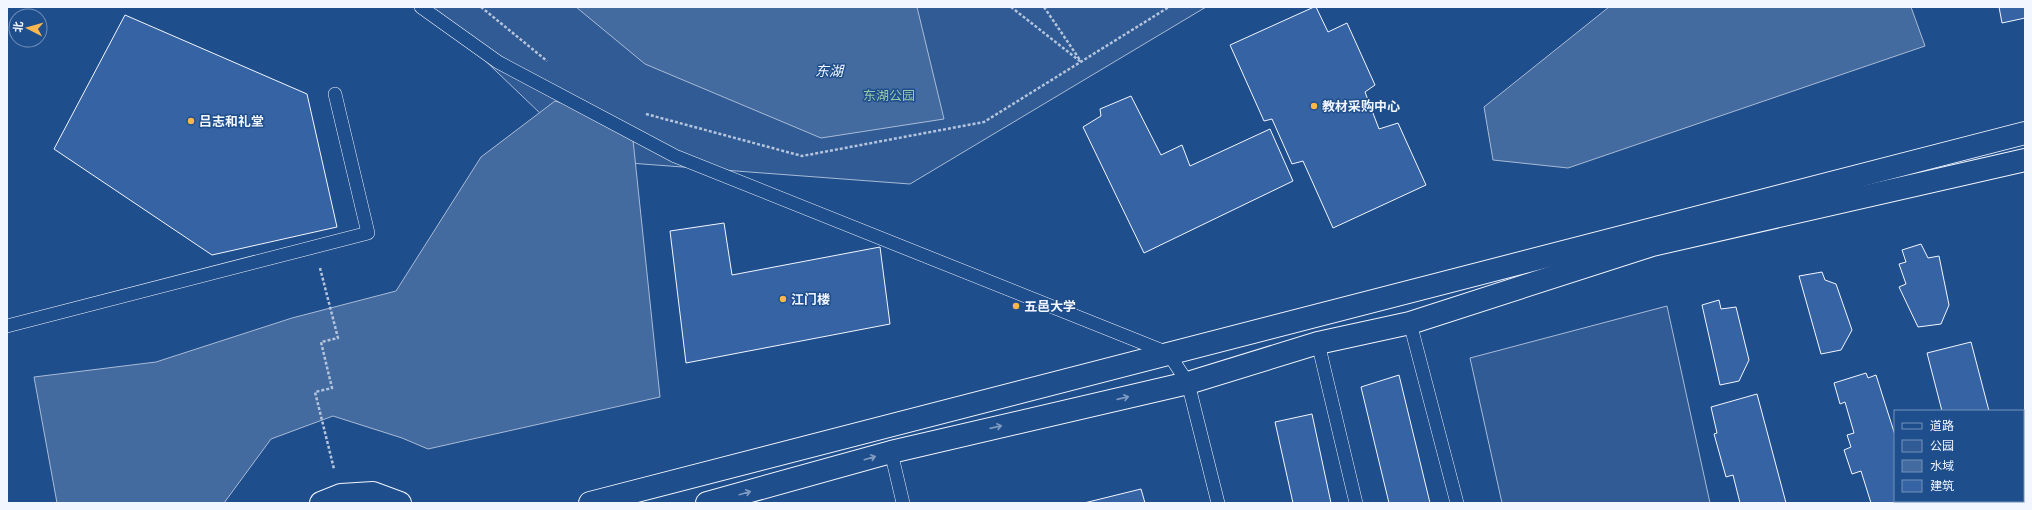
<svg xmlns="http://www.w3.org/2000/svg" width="2032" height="510" font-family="Roboto,'Noto Sans SC',sans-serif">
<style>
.green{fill:#305b95;stroke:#a8bbd7}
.water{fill:#446ba0;stroke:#a8bbd7}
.building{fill:#3563a3;stroke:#f2f6ff}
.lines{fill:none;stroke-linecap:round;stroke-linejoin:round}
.lane-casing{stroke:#f2f6ff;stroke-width:14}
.street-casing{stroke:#f2f6ff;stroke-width:24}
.path{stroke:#b3c4dc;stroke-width:2.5;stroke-dasharray:3 2;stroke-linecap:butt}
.lane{stroke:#1f4e8c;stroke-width:13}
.street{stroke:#1f4e8c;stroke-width:22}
.oneway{stroke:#7e9ac0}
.poi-dot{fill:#ffb74d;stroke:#1f4e8c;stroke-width:1.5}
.labels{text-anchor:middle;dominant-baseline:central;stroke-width:3;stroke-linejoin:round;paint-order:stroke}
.park-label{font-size:13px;fill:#97c8a6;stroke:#1f4e8c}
.poi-label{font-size:13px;font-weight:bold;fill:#f2f6ff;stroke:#1f4e8c;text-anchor:start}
.water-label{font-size:14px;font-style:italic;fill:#f2f6ff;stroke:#1f4e8c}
</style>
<rect width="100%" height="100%" fill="#1f4e8c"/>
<!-- green -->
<g class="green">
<path d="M 429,7 L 1206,7 L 910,184 L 589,160 Z"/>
<path d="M 1667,306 L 1710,503 L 1502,503 L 1470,358 Z"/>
</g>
<!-- water -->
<g class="water">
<path d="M 576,7 L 917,7 L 944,119 L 821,138 L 645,64 Z"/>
<path d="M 1609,7 L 1911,7 L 1925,46 L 1568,168 L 1493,160 L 1484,107 Z"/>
<path d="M 555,101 L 572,106 L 633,140 L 660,397 L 428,449 L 402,438 L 333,416 L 271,439 L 224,503 L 57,503 L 34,377 L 156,362 L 292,318 L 396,291 L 481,157 Z"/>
</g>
<!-- building -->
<g class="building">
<path d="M 1314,7 L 1316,7 L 1328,32 L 1347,23 L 1375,85 L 1365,92 L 1379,129 L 1398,123 L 1426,185 L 1333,228 L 1303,161 L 1292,164 L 1272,119 L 1264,121 L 1230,45 Z"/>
<path d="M 1999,7 L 2025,7 L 2025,18 L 2002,23 Z"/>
<path d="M 125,15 L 307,94 L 337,227 L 212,255 L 54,149 Z"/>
<path d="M 1131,96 L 1161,155 L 1182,145 L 1190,166 L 1270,129 L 1293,181 L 1144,253 L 1083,127 L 1101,116 L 1100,109 Z"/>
<path d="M 724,223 L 732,275 L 880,247 L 890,324 L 686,363 L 670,231 Z"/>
<path d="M 1921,244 L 1928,258 L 1939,256 L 1949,305 L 1941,324 L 1918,327 L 1899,287 L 1906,284 L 1899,264 L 1906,262 L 1902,250 Z"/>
<path d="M 1822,272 L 1825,280 L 1836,284 L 1852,330 L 1841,350 L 1821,354 L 1799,276 Z"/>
<path d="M 1719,300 L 1721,309 L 1736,307 L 1749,360 L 1739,381 L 1720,385 L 1702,305 Z"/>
<path d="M 1971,342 L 1989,411 L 1942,411 L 1927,353 Z"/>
<path d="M 1866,373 L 1868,378 L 1876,375 L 1895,435 L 1895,501 L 1915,501 L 1916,503 L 1871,503 L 1861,471 L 1852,474 L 1844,450 L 1851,447 L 1847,435 L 1854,433 L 1845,402 L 1840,404 L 1834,383 Z"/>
<path d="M 1399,375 L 1430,503 L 1389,503 L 1361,387 Z"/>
<path d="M 1757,394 L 1786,503 L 1740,503 L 1733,475 L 1726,477 L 1714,434 L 1717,433 L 1711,407 Z"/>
<path d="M 1312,414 L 1331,503 L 1293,503 L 1275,422 Z"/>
<path d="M 1141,489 L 1145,503 L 1084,503 Z"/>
<path d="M 1965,501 L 2012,501 L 2013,503 L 1966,503 Z"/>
</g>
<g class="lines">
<!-- lane casing -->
<g class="lane-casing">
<g id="lane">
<path d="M 421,7 L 498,62 L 675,156 L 1168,353 L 1188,383 L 1218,503"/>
<path d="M 1410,323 L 1457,503"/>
<path d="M 7,326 L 368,233 L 335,94"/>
<path d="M 1318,343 L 1356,503"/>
<path d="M 891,452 L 903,503"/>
</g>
</g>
<!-- street casing -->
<g class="street-casing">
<g id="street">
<path d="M 321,503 L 341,495 L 373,493 L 400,503"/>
<path d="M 590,503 L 2025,133"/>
<path d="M 707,503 L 891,452 L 1188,383 L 1318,343 L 1410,323 L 1652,245 L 2025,160"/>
</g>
</g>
<!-- path -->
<g class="path">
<path d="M 481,7 L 547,61"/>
<path d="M 1011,7 L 1081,62"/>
<path d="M 1044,7 L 1080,60"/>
<path d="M 646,114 L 802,156 L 984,122 L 1169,7"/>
<path d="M 320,268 L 338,338 L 321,342 L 332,388 L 315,392 L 334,469"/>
</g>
<!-- lane -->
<use href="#lane" class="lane"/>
<!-- street -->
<use href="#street" class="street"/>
</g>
<!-- one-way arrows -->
<defs><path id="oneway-shaft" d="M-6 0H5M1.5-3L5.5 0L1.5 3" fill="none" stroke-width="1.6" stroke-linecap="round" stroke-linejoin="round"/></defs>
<g class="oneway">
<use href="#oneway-shaft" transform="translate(1123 398) rotate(-13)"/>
<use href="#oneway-shaft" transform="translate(996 427) rotate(-13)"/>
<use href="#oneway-shaft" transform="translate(870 458) rotate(-16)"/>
<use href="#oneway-shaft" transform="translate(745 493) rotate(-16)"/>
</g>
<!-- markers -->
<g class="poi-dot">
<circle cx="1314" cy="106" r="4"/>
<circle cx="191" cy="121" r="4"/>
<circle cx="783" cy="299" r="4"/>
<circle cx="1016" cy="306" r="4"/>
</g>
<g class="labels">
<!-- park labels -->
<g class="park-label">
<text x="889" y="95">东湖公园</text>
</g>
<!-- poi labels -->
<g class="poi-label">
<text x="1322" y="106">教材采购中心</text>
<text x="199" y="121">吕志和礼堂</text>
<text x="791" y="299">江门楼</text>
<text x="1024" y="306">五邑大学</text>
</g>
<!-- water labels -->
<g class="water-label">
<text x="829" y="71">东湖</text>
</g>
</g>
<!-- border -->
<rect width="2032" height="510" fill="none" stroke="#f2f6ff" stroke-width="16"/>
<!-- legend -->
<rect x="1894" y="410" width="130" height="92" fill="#1f4e8c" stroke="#7391ba"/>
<rect x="1902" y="423" width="20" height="6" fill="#1f4e8c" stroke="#7391ba"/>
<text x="1930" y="430" font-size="12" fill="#f2f6ff">道路</text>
<rect x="1902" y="440" width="20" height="12" fill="#305b95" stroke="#7391ba"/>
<text x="1930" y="450" font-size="12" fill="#f2f6ff">公园</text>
<rect x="1902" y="460" width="20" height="12" fill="#446ba0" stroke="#7391ba"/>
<text x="1930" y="470" font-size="12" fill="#f2f6ff">水域</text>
<rect x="1902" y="480" width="20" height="12" fill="#3563a3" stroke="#7391ba"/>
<text x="1930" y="490" font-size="12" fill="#f2f6ff">建筑</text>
<!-- north arrow -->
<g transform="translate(28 28) rotate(276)"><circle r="19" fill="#1f4e8c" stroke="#7391ba"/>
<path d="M0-3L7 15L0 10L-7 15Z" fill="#ffb74d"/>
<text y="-6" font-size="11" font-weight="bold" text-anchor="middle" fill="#f2f6ff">北</text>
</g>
</svg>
